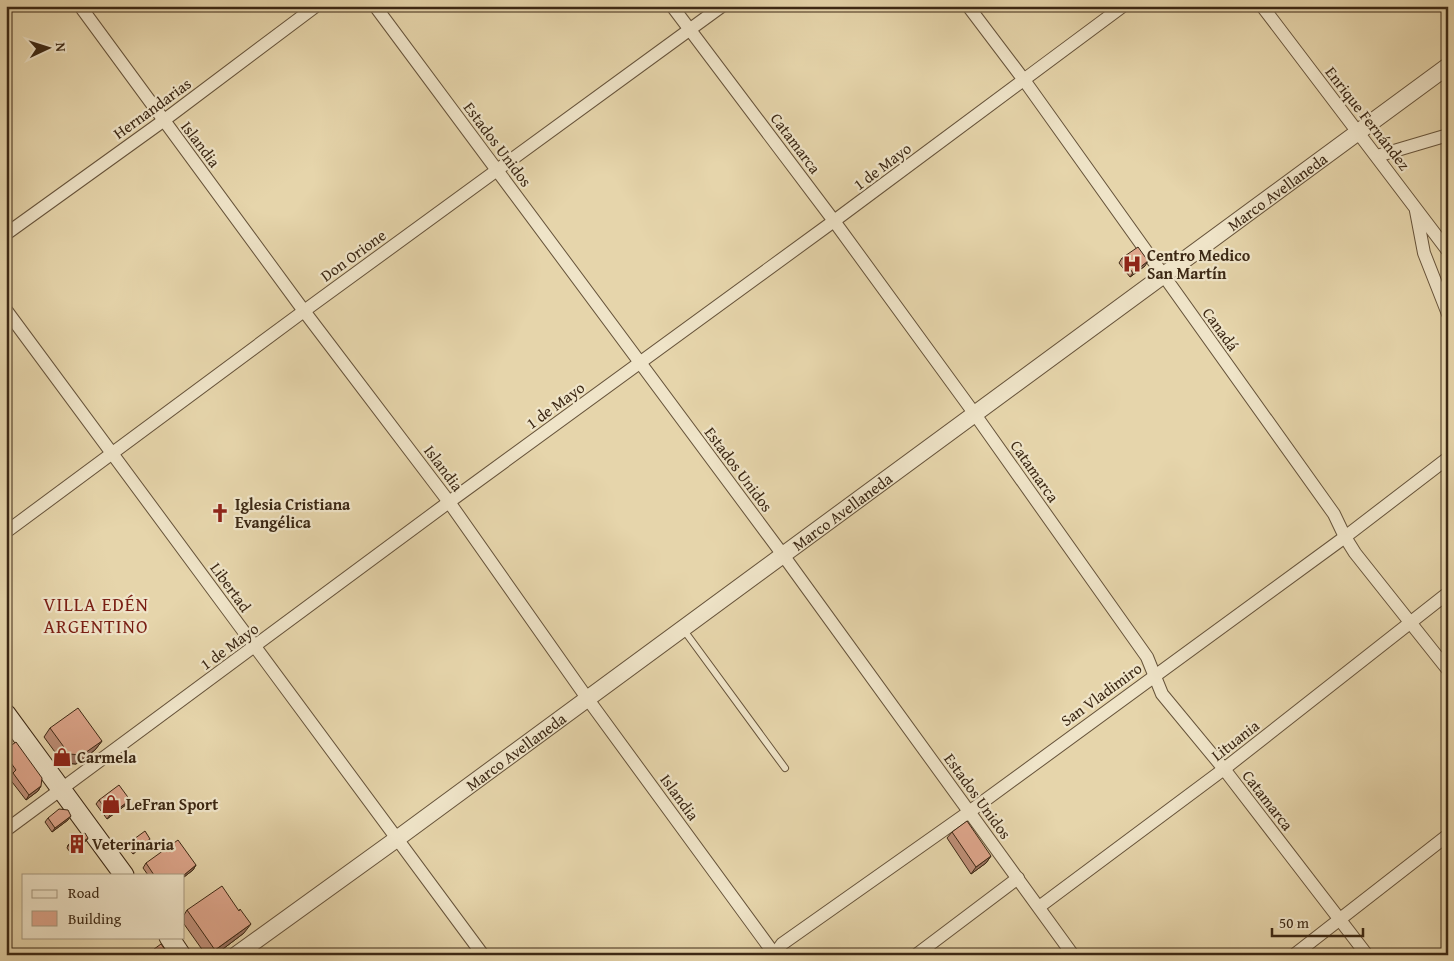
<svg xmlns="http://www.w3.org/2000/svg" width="1454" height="961" font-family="'Gentium Book Plus',serif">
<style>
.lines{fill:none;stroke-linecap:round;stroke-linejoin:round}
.service-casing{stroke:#66533a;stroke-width:8}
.minor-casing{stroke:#66533a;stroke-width:14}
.tertiary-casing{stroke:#66533a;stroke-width:18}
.secondary-casing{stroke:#3c2814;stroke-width:21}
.service{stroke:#efe4c8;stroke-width:6}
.minor{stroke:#efe4c8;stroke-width:12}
.tertiary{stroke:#efe4c8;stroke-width:16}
.secondary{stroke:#efe4c8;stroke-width:19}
.wall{fill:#bf8f78;stroke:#3c2814}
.shaded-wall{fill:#9b7462;stroke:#3c2814}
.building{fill:#dea68c;stroke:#3c2814}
.labels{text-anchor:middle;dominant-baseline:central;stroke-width:4.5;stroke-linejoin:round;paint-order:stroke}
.street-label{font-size:16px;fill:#3c2814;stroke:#efe4c8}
.poi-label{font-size:16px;font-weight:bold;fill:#3c2814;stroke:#efe4c8;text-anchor:start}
.quarter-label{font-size:19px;letter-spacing:1px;fill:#7a1f14;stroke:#efe4c8}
</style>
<rect width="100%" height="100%" fill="#e6d5ab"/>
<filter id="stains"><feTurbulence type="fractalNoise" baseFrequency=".004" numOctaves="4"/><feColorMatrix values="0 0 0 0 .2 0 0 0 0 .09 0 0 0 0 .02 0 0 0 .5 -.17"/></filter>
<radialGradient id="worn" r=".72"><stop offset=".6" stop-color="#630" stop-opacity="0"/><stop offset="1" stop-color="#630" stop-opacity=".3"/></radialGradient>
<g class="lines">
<!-- service casing -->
<g class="service-casing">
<path id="service" d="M 683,629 L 785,768"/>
</g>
<!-- minor casing -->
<g class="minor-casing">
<g id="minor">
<path d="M 80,6 L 304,311 L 449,502 L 587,698 L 775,955"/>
<path d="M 375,6 L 783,555 L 1073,955"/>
<path d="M 672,6 L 834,221 L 974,413 L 1147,657 L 1162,694 L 1224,769 L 1367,955"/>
<path d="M 968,6 L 1024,80 L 1334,514 L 1345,537 L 1355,553 L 1448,670"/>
<path d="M 1262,6 L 1448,251"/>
<path d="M 1377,156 L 1448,135"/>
<path d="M 1416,211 L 1424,253 L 1448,314"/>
<path d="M 6,234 L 163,121 L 316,6"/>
<path d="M 6,310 L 483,955"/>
<path d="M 6,532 L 304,311 L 722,6"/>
<path d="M 6,830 L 449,502 L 834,221 L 1123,6"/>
<path d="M 1039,907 L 1224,769 L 1448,593"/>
<path d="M 774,955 L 782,944 L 969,812 L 1345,537 L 1448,458"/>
<path d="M 916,955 L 1018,878"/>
<path d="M 1294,955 L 1448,835"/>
</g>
</g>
<!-- tertiary casing -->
<g class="tertiary-casing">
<g id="tertiary">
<path id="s1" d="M 236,955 L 398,838 L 1448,66"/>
</g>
</g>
<!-- secondary casing -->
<g class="secondary-casing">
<g id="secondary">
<path d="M 6,714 L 124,875"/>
<path d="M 169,937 L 181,955"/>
</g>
</g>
<!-- service -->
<use href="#service" class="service"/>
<!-- minor -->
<use href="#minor" class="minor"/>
<!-- tertiary -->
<use href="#tertiary" class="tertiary"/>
<!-- secondary -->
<use href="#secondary" class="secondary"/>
</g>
<!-- wall -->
<g class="wall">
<path d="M 1122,258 L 1145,266 L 1130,277 L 1119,263 Z"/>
<path d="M 50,728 L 102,741 L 95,750 L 76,764 L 63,763 L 44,737 Z"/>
<path d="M 6,749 L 41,786 L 38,791 L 26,800 L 9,778 L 12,773 L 6,765 Z"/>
<path d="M 99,800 L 130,800 L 127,804 L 107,819 L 96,804 Z"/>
<path d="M 48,818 L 68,820 L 52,832 L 45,822 Z"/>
<path d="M 952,832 L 991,856 L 986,863 L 971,874 L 947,838 Z"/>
<path d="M 150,839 L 147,843 L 133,854 L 127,847 L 130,842 Z"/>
<path d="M 87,840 L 70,852 L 67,848 L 68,845 Z"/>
<path d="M 146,863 L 196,865 L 193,870 L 184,877 L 184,875 L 148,875 L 143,868 Z"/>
<path d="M 187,910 L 244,933 L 215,955 L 206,955 L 184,924 L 184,915 Z"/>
</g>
<!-- shaded-wall -->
<g class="shaded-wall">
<path d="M 1148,261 L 1145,266 L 1130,277 L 1133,273 Z"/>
<path d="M 102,741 L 95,750 L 76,764 L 63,763 L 69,754 Z"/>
<path d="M 41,786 L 38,791 L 26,800 L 29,795 Z"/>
<path d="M 130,800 L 127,804 L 107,819 L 110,815 Z"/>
<path d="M 71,816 L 68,820 L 52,832 L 55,828 Z"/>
<path d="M 88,838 L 87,840 L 70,852 L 72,850 Z"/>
<path d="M 150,839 L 147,843 L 133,854 L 136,850 Z"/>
<path d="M 991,856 L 986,863 L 971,874 L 976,867 Z"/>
<path d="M 196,865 L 193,870 L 184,877 L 184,875 Z"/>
<path d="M 251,924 L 244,933 L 215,955 L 212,955 L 215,950 Z"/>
</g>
<!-- building -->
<g class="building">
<path d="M 1138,247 L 1148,261 L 1133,273 L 1122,258 Z"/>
<path d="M 78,708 L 102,741 L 82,755 L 69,754 L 50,728 Z"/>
<path d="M 16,742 L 42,778 L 41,786 L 29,795 L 13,773 L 16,770 L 6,756 L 6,749 Z"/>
<path d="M 119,785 L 130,800 L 110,815 L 99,800 Z"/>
<path d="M 59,809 L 68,810 L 71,816 L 55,828 L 48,818 Z"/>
<path d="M 967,821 L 991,856 L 976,867 L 952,832 Z"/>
<path d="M 145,831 L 150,839 L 136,850 L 130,842 Z"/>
<path d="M 85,833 L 88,838 L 72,850 L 68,845 Z"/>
<path d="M 178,840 L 196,865 L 184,875 L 154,875 L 146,863 Z"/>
<path d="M 222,886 L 239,911 L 240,909 L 251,924 L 215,950 L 187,910 Z"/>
<path d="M 161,944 L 169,955 L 146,955 Z"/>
</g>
<!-- icons -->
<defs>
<g id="hospital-bare" transform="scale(1.5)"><path d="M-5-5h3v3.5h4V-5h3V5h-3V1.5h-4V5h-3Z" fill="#8f2418" stroke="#efe4c8" stroke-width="2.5" paint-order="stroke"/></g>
<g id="church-bare" transform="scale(1.5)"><path d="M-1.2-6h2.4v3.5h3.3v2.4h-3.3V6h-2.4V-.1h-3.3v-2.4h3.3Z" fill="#8f2418" stroke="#efe4c8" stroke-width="2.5" paint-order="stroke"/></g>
<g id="shop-bare" transform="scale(1.5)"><path d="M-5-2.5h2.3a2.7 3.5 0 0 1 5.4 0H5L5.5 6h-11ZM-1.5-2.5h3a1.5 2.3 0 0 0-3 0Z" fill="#8f2418" stroke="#efe4c8" stroke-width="2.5" paint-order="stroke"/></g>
<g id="building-bare" transform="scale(1.5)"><path d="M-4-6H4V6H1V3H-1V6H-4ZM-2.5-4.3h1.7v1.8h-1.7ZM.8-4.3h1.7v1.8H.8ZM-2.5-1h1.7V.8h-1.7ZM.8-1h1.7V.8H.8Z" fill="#8f2418" stroke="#efe4c8" stroke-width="2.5" paint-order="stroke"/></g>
</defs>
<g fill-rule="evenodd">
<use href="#hospital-bare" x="1132" y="264"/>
<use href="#church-bare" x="220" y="513"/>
<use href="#shop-bare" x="62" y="757"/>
<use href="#shop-bare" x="111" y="804"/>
<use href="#building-bare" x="77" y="844"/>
</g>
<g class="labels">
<!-- street labels -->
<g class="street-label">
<text transform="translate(152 108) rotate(-36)">Hernandarias</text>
<text transform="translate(1368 118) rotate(52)">Enrique Fernández</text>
<text transform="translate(796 143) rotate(53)">Catamarca</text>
<text transform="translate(201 144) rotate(53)">Islandia</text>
<text transform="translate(498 144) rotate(53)">Estados Unidos</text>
<text transform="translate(882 166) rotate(-37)">1 de Mayo</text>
<text stroke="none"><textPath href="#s1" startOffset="1291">Marco Avellaneda</textPath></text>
<text transform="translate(353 255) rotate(-36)">Don Orione</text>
<text transform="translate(1221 329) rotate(54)">Canadá</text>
<text transform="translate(555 405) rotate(-36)">1 de Mayo</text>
<text transform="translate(444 468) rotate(53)">Islandia</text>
<text transform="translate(739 469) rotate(53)">Estados Unidos</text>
<text transform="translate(1035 471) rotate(55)">Catamarca</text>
<text stroke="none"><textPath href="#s1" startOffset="751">Marco Avellaneda</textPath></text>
<text transform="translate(231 587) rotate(54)">Libertad</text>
<text transform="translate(229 646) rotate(-36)">1 de Mayo</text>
<text transform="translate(1101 694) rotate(-36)">San Vladimiro</text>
<text transform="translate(1235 740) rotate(-38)">Lituania</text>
<text stroke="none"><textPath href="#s1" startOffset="346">Marco Avellaneda</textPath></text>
<text transform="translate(978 796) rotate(54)">Estados Unidos</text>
<text transform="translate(680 797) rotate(54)">Islandia</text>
<text transform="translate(1268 800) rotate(52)">Catamarca</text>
</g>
<!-- poi labels -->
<g class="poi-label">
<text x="1147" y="255">Centro Medico<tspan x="1147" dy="18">San Martín</tspan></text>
<text x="235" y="504">Iglesia Cristiana<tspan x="235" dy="18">Evangélica</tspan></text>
<text x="77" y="757">Carmela</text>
<text x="126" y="804">LeFran Sport</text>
<text x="92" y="844">Veterinaria</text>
</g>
<!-- quarter labels -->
<g class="quarter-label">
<text x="96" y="604">VILLA EDÉN<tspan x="96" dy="22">ARGENTINO</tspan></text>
</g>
</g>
<!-- margin -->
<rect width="1454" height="961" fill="none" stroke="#e6d5ab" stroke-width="25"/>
<rect x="8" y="8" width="1439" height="946" fill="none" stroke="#3c2814" stroke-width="2.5"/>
<rect x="12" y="12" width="1429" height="936" fill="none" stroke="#3c2814"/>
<!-- legend -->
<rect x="22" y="874" width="162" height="65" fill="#efe4c8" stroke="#a79980"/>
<rect x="32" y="890" width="25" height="8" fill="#efe4c8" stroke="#a79980"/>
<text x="68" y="898" font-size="15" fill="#3c2814">Road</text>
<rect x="32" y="911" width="25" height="15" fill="#dea68c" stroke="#a79980"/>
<text x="68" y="924" font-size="15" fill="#3c2814">Building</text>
<!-- north arrow -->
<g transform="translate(48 48) rotate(86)" stroke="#efe4c8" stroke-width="4" paint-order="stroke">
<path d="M0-4L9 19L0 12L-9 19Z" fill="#3c2814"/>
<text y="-8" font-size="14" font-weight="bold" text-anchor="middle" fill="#3c2814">N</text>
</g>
<!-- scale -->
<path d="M1272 928v8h91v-8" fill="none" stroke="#3c2814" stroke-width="2.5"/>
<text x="1279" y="928" font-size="15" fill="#3c2814" stroke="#efe4c8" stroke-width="4" paint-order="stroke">50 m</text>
<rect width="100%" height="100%" filter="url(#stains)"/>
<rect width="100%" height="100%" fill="url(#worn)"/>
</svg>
